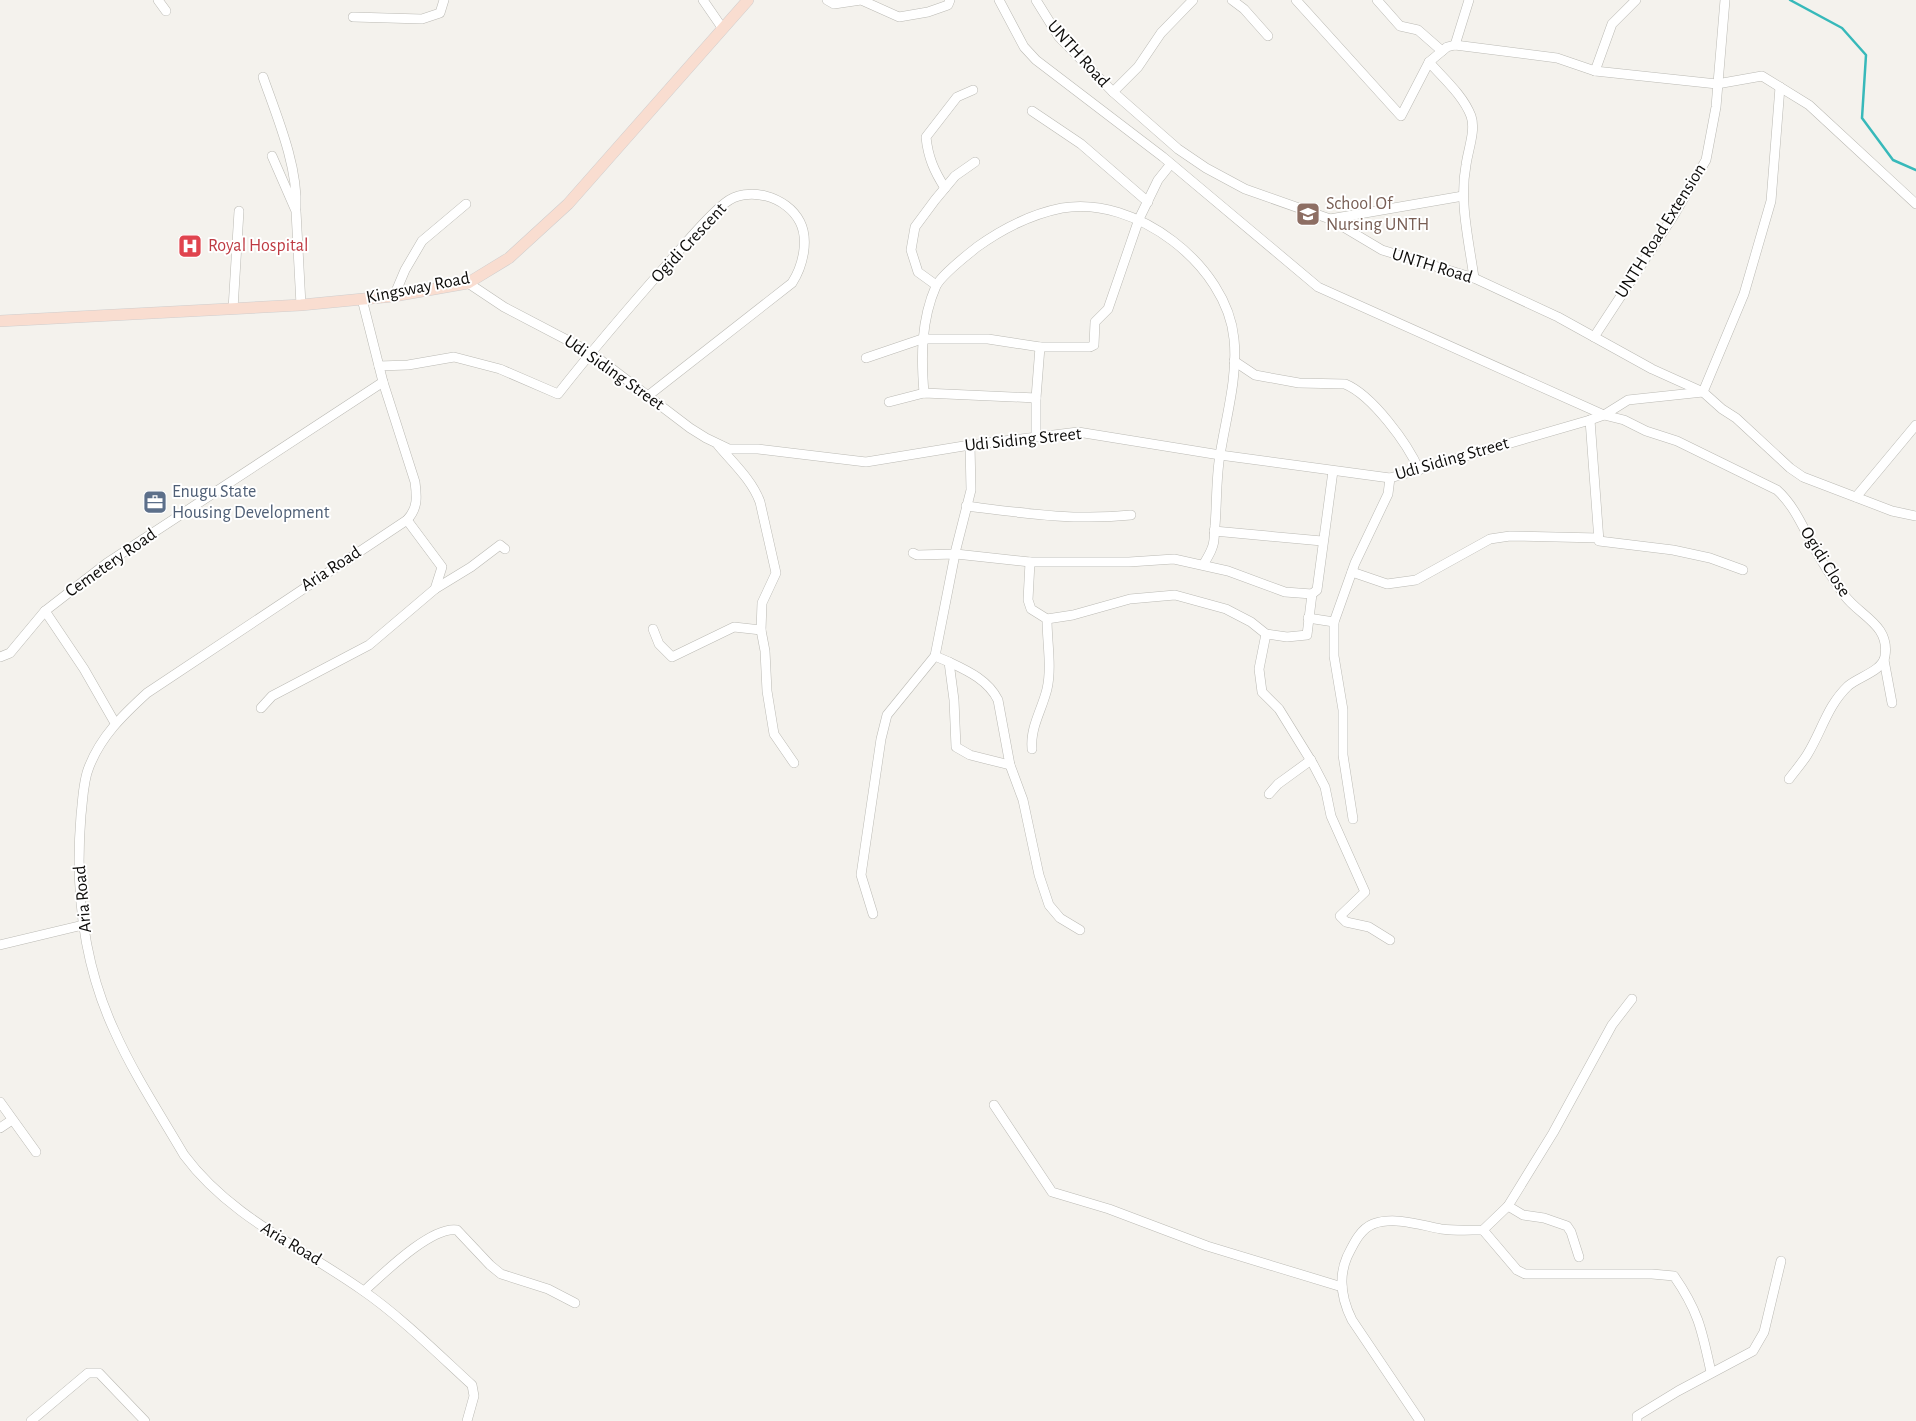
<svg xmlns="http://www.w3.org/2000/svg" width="1916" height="1421" font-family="'Alegreya Sans',sans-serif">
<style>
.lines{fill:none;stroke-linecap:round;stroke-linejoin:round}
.stream{stroke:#37b9ba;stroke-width:2.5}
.minor-casing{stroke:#bbbab4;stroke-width:10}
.major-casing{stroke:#cfcece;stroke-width:12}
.minor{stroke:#fff;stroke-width:9}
.major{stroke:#f9ddd0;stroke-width:11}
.labels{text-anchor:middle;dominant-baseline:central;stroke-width:4;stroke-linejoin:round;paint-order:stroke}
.street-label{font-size:18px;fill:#0d0c0a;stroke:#fff}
.education-label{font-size:18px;fill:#785e54;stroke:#fff;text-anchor:start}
.health-label{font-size:18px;fill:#be3a42;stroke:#fff;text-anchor:start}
.service-label{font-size:18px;fill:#4e5e75;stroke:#fff;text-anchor:start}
</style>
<rect width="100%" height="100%" fill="#f4f2ed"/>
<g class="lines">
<!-- stream -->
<path class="stream" d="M 1790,0 L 1842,28 L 1866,55 L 1862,118 L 1893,160 L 1916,170"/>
<!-- minor casing -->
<g class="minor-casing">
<g id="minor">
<path d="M 158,0 L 166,11"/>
<path d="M 703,0 L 723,29"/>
<path d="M 827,0 L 834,4 L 861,0 L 899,17 L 928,12 L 948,5 L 950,0"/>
<path d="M 999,0 L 1024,47 L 1036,60 L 1163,157 L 1318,287 L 1604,415 L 1624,420 L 1646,431 L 1677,441 L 1777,490 C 1795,506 1804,530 1816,551 C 1824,566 1835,582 1845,596 C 1860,616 1890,625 1885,656 C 1883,671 1858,677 1848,686 C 1827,706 1822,731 1807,755 C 1802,763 1795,771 1789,779"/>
<path d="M 1036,0 L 1059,37 L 1113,92 L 1178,149 L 1206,168 L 1245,189 L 1330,219 L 1382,250 L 1474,278 L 1558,317 L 1652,369 L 1703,392 L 1722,409 L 1736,418 L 1790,468 L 1803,477 L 1892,511 L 1916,516"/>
<path d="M 1232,0 L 1244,9 L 1268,36"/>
<path d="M 1296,0 L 1401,116 L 1429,62"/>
<path d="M 1377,0 L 1400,26 L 1418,30 L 1442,51"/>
<path d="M 353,17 L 422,19 L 440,13 L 444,0"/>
<path d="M 1455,45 L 1469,0"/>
<path d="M 1595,71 L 1717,84 L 1762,76 L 1809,105 L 1916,204"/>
<path d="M 263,77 C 277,117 298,166 296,208"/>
<path d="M 1113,92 L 1138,67 L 1161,33 L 1193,0"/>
<path d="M 1032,111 L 1081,144 L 1148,202"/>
<path d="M 272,156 L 296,211 L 301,305"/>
<path d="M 945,188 C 934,171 928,157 926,137 L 957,97 L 973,90"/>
<path d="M 1330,219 L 1463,196"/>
<path d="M 1474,278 C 1469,241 1459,202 1466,165 C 1468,150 1476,130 1471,116 C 1463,95 1443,78 1429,62 L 1447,47 L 1455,45 L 1557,58 L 1595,71 L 1612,24 L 1636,0"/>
<path d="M 468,283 L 504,307 L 590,352 L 690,428 L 706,438 L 729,449 L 758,449 L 866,462 L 970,445 L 1078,432 L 1220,455 L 1390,478 L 1590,420 L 1604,415 L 1628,400 L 1703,392 L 1744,294 L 1771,201 L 1780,87"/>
<path d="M 936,285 L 918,272 L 911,250 L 915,227 L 935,200 L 955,176 L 975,162"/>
<path d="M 394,296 L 405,270 L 422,241 L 466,204"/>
<path d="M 362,299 L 383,382 L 415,482 C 417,497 418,508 407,520 L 147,693 C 123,715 101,736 89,767 C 83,781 83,799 81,815 C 75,888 83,963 114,1030 C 133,1073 160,1114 184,1155 C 230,1217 301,1247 362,1290 C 400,1316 438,1354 472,1385 L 474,1396 L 467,1421"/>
<path d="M 233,309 L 239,211"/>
<path d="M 1594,337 L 1674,215 L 1706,160 L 1716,107 L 1725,0"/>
<path d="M 866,358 L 922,339 L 988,339 L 1040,347 L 1090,347 L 1094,345 L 1095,322 L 1108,309 L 1139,219 L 1158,180 L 1170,165"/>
<path d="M 1234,361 L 1255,375 L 1299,383 L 1345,384 C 1372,395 1408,444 1419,470"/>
<path d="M 379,366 L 408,365 L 454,357 L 500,369 L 558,394 C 594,348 632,304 670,261 C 688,241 705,219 725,203 C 747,185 787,196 800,222 C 809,240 803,266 792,283 L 649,395"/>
<path d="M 924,393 C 921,357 921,320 936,286 C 942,274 966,256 977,247 C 1002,229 1032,214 1062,208 C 1135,195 1227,265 1234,339 C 1238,377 1226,417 1220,455 C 1216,478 1217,502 1215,526 C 1214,533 1215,542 1212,548 C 1210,554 1206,560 1203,565"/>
<path d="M 889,402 L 924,393 L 1036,398"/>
<path d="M 1590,420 L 1599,541 L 1673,550 L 1710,558 L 1743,570"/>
<path d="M 1036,436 L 1036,398 L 1040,347"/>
<path d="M 718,445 C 733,463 752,480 760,502 L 776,573 L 762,603 L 761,630 L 765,651 L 767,691 L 774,734 L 794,763"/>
<path d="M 1856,497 L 1916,425"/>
<path d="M 966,506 C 1022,513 1075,521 1131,515"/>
<path d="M 1214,531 L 1322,541"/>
<path d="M 913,553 L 917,555 L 956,554 L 1030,562 L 1129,562 L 1174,559 L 1228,571 L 1285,592 L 1312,594"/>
<path d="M 1030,562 L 1028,600 L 1031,609 L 1047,619 C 1047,642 1052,667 1047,689 C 1042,710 1030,727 1032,749"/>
<path d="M 1352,572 L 1387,584 L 1416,580 L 1490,539 L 1510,536 L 1599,538"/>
<path d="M 435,589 L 471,567 L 500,545 L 505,549"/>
<path d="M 45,611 L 84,669 L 115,723"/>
<path d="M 1308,618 L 1334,622"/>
<path d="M 1047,619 L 1073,615 L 1130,599 L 1175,595 L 1226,609 L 1251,622 L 1266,634 L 1287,637 L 1307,635 L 1312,594 L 1317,590 L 1333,471"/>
<path d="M 653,629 L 659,644 L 672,657 L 734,627 L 761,630"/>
<path d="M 1266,634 L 1259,669 L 1262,692 L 1279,709 L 1313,764 L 1325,787 L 1331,816 L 1365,892 L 1340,916 L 1346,922 L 1369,927 L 1390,940"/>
<path d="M 935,656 L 949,662 L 954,700 L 956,747 L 970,755 L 1010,765"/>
<path d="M 0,657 L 10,653 L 45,611 L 107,563 L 383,382"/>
<path d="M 1884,660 L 1892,703"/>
<path d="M 949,662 C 968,671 988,680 998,700 L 1010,765 L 1023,800 L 1039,875 L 1049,905 L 1060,918 L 1080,930"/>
<path d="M 261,708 L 272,696 L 369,645 L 435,589 L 442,567 L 407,520"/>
<path d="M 1269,794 L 1278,784 L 1311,760"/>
<path d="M 1353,819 L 1343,755 L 1343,710 L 1334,656 L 1334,622 L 1355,563 L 1388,494 L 1390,478"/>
<path d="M 873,914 L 861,875 L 881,739 L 887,715 L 935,656 L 936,651 L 956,549 L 971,490 L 970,445"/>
<path d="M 0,945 L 83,925"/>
<path d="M 0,1102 L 36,1152"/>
<path d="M 994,1105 L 1052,1192 L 1109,1209 L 1207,1246 L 1342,1287"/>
<path d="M 0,1128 L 12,1120"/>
<path d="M 1508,1206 L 1523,1215 L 1544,1218 L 1567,1226 L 1571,1232 L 1579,1257"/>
<path d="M 1483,1230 L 1517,1270 L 1525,1274 L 1652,1274 L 1674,1276 C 1699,1312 1702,1331 1711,1372"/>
<path d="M 364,1291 C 383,1274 431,1226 457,1230 L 490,1265 L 501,1274 L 548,1289 L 575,1303"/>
<path d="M 31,1421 L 88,1373 L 99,1373 L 145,1421"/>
<path d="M 1420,1421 L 1352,1320 C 1342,1300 1338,1278 1347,1257 C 1353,1245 1360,1229 1373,1224 C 1394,1216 1420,1225 1441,1229 C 1455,1231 1469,1230 1483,1230 L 1508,1206 L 1553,1133 L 1612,1025 L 1632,999"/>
<path d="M 1637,1421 L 1637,1416 L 1678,1391 L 1753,1351 L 1764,1332 L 1781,1261"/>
</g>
</g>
<!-- major casing -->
<g class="major-casing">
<path id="major" d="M 0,321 L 301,305 L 394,296 L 468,283 L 509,258 L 568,204 L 748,0"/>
</g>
<!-- minor -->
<use href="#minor" class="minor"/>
<!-- major -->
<use href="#major" class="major"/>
</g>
<!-- icons -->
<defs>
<g id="university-square" transform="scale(1.25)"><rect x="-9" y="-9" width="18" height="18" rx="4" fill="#8d6e63" stroke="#fff"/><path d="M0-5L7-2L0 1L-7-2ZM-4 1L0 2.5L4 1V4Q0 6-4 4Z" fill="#fff"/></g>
<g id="hospital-square" transform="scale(1.25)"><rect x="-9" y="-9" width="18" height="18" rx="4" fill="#e0444e" stroke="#fff"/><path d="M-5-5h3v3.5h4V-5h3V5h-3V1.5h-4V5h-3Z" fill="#fff"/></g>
<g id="office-square" transform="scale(1.25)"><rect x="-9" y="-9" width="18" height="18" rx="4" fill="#5c6f8a" stroke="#fff"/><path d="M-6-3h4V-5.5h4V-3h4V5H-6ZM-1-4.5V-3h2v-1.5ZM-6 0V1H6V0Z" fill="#fff"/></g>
</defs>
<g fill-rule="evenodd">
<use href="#university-square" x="1308" y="214"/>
<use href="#hospital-square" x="190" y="246"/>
<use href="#office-square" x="155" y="502"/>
</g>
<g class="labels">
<!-- street labels -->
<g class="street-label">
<text transform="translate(1078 54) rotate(48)">UNTH Road</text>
<text transform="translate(1661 231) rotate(-58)">UNTH Road Extension</text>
<text transform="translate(689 243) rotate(-47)">Ogidi Crescent</text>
<text transform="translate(1432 266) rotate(17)">UNTH Road</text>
<text transform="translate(418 288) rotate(-11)">Kingsway Road</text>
<text transform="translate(614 373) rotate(35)">Udi Siding Street</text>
<text transform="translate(1023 440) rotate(-6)">Udi Siding Street</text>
<text transform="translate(1452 459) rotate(-16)">Udi Siding Street</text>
<text transform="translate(1825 562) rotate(58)">Ogidi Close</text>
<text transform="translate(111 563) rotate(-35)">Cemetery Road</text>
<text transform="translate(331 569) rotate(-33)">Aria Road</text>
<text transform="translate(83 899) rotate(-95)">Aria Road</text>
<text transform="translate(291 1244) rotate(31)">Aria Road</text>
</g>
<!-- education labels -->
<g class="education-label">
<text x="1326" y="204">School Of<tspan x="1326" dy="21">Nursing UNTH</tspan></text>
</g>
<!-- health labels -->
<g class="health-label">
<text x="208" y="246">Royal Hospital</text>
</g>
<!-- service labels -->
<g class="service-label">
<text x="172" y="492">Enugu State<tspan x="172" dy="21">Housing Development</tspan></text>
</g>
</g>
</svg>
